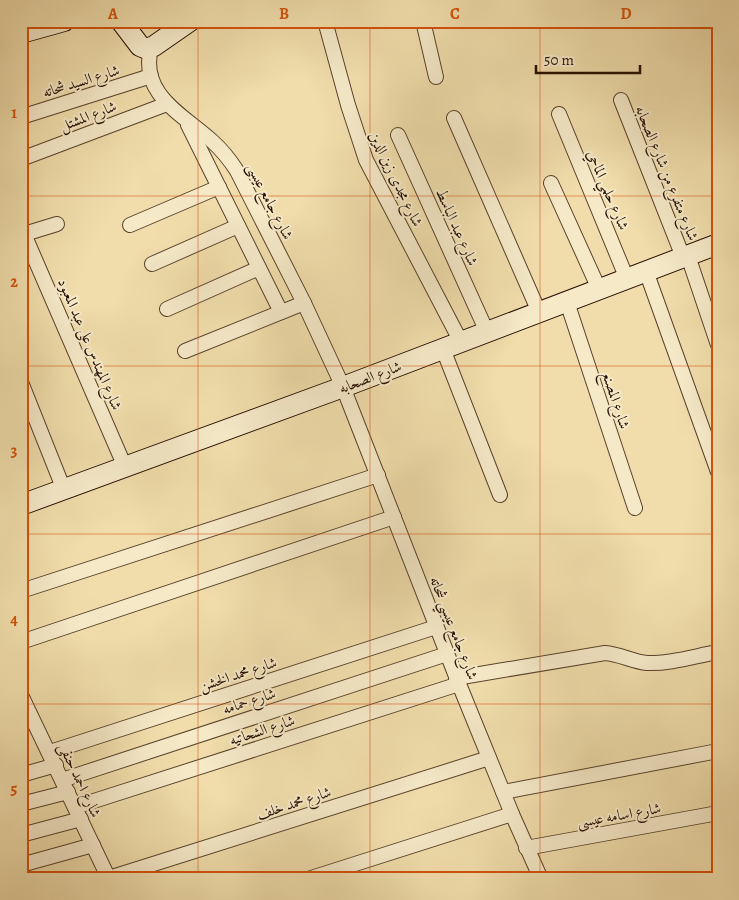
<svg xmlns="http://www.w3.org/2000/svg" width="739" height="900" font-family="Alegreya,Amiri,serif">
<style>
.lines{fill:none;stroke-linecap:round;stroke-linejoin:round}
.street-casing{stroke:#58422b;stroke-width:16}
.secondary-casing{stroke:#260f00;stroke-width:22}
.street{stroke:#f5e9c8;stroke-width:14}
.secondary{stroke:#f5e9c8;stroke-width:20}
.grid{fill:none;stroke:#d5520b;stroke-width:1;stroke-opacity:0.55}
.labels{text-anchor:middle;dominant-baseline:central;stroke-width:4;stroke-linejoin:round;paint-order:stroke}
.street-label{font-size:15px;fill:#260f00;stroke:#f5e9c8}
.neatline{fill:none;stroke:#d5520b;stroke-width:2}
.grid-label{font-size:16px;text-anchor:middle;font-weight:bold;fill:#d5520b}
</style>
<rect width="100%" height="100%" fill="#f0ddab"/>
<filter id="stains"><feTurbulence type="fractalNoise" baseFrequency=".004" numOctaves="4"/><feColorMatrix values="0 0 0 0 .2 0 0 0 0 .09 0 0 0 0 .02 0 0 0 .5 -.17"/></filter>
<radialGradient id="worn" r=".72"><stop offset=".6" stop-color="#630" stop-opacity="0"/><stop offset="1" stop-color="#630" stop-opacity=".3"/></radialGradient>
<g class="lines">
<!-- street casing -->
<g class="street-casing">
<g id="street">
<path d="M 325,21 L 348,105 L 366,160 L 461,342"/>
<path d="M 423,21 L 436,77"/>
<path d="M 151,48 C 139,95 184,115 212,141 C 222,150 230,160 237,171 L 304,303 L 343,387 L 459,684 L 512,814 L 541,879"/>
<path d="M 621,100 L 683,257"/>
<path d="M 559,114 L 627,279"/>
<path d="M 21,117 L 151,76"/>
<path d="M 454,118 L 539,312"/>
<path d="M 188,125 L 281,312"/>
<path d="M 398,135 L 487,332"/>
<path d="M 21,159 L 167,104"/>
<path d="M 551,183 L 599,289"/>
<path d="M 130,225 L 219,187"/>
<path d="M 24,234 L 125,467"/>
<path d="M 21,235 L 57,224"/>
<path d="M 688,256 L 718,345"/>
<path d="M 152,264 L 238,226"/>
<path d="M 646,271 L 718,472"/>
<path d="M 567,302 L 635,508"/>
<path d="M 167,309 L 259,268"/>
<path d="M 443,349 L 500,495"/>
<path d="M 185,351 L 304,303"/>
<path d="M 21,382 L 64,490"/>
<path d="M 21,591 L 378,475"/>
<path d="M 21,642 L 394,517"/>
<path d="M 456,678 L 605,653 C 620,654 633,662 647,663 C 670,664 695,656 718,652"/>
<path d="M 21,695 L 109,879"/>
<path d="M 50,752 L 436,627"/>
<path d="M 21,775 L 56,765"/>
<path d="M 62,780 L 447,654"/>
<path d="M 503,792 L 718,751"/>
<path d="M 21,804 L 68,792"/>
<path d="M 75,807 L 459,684"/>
<path d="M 21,835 L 81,819"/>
<path d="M 526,848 L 718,813"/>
<path d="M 21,865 L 93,845"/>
<path d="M 109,878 L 489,758"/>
<path d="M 308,879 L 512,814"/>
</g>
</g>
<!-- secondary casing -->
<g class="secondary-casing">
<g id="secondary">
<path d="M 121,21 L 140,46 L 147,49 L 154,46 L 190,21"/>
<path d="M 21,33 L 64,21"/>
<path d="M 21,505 L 343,387 L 718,244"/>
</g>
</g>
<!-- street -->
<use href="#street" class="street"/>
<!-- secondary -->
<use href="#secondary" class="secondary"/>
</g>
<!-- grid -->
<path class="grid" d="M 198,21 L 198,879M 370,21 L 370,879M 540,21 L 540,879M 21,196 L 718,196M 21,366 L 718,366M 21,534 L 718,534M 21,704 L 718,704"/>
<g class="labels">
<!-- street labels -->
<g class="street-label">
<text transform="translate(81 81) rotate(-17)">شارع السيد شحاته</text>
<text transform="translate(88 116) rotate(-21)">شارع المشتل</text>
<text transform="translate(667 173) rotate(68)">شارع متفرع من شارع الصحابه</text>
<text transform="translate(396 179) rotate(64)">شارع مجدى زين الدين</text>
<text transform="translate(608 190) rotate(67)">شارع حلمي الماحي</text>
<text transform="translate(270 201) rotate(63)">شارع جامع عيسى</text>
<text transform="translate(457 227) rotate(66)">شارع عبد الباسط</text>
<text transform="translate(90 344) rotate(67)">شارع المهندس على عبد المعبود</text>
<text transform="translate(370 377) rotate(-21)">شارع الصحابه</text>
<text transform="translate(616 400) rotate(72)">شارع المصنع</text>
<text transform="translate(454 628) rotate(69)">شارع جامع عيسي شحاته</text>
<text transform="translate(238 674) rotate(-18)">شارع محمد الخشن</text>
<text transform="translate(249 701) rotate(-18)">شارع حمامه</text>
<text transform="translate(262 730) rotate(-18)">شارع الشحاتيه</text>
<text transform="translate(80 780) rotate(65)">شارع احمد حنفى</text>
<text transform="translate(294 803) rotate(-18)">شارع محمد خلف</text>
<text transform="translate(619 815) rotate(-10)">شارع اسامه عيسى</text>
</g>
</g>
<!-- margin -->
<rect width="739" height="900" fill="none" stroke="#f0ddab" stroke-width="55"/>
<!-- scale -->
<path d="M536 65v8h104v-8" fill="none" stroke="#260f00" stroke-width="2.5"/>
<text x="544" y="65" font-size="15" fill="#260f00" stroke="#f5e9c8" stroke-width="4" paint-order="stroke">50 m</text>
<rect x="28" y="28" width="684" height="844" class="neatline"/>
<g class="grid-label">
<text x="113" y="19">A</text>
<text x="284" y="19">B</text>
<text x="455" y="19">C</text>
<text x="626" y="19">D</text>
<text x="14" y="118">1</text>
<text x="14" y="287">2</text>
<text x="14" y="456">3</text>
<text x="14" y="625">4</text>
<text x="14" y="794">5</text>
</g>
<rect width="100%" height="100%" filter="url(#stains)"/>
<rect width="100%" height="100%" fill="url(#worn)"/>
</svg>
